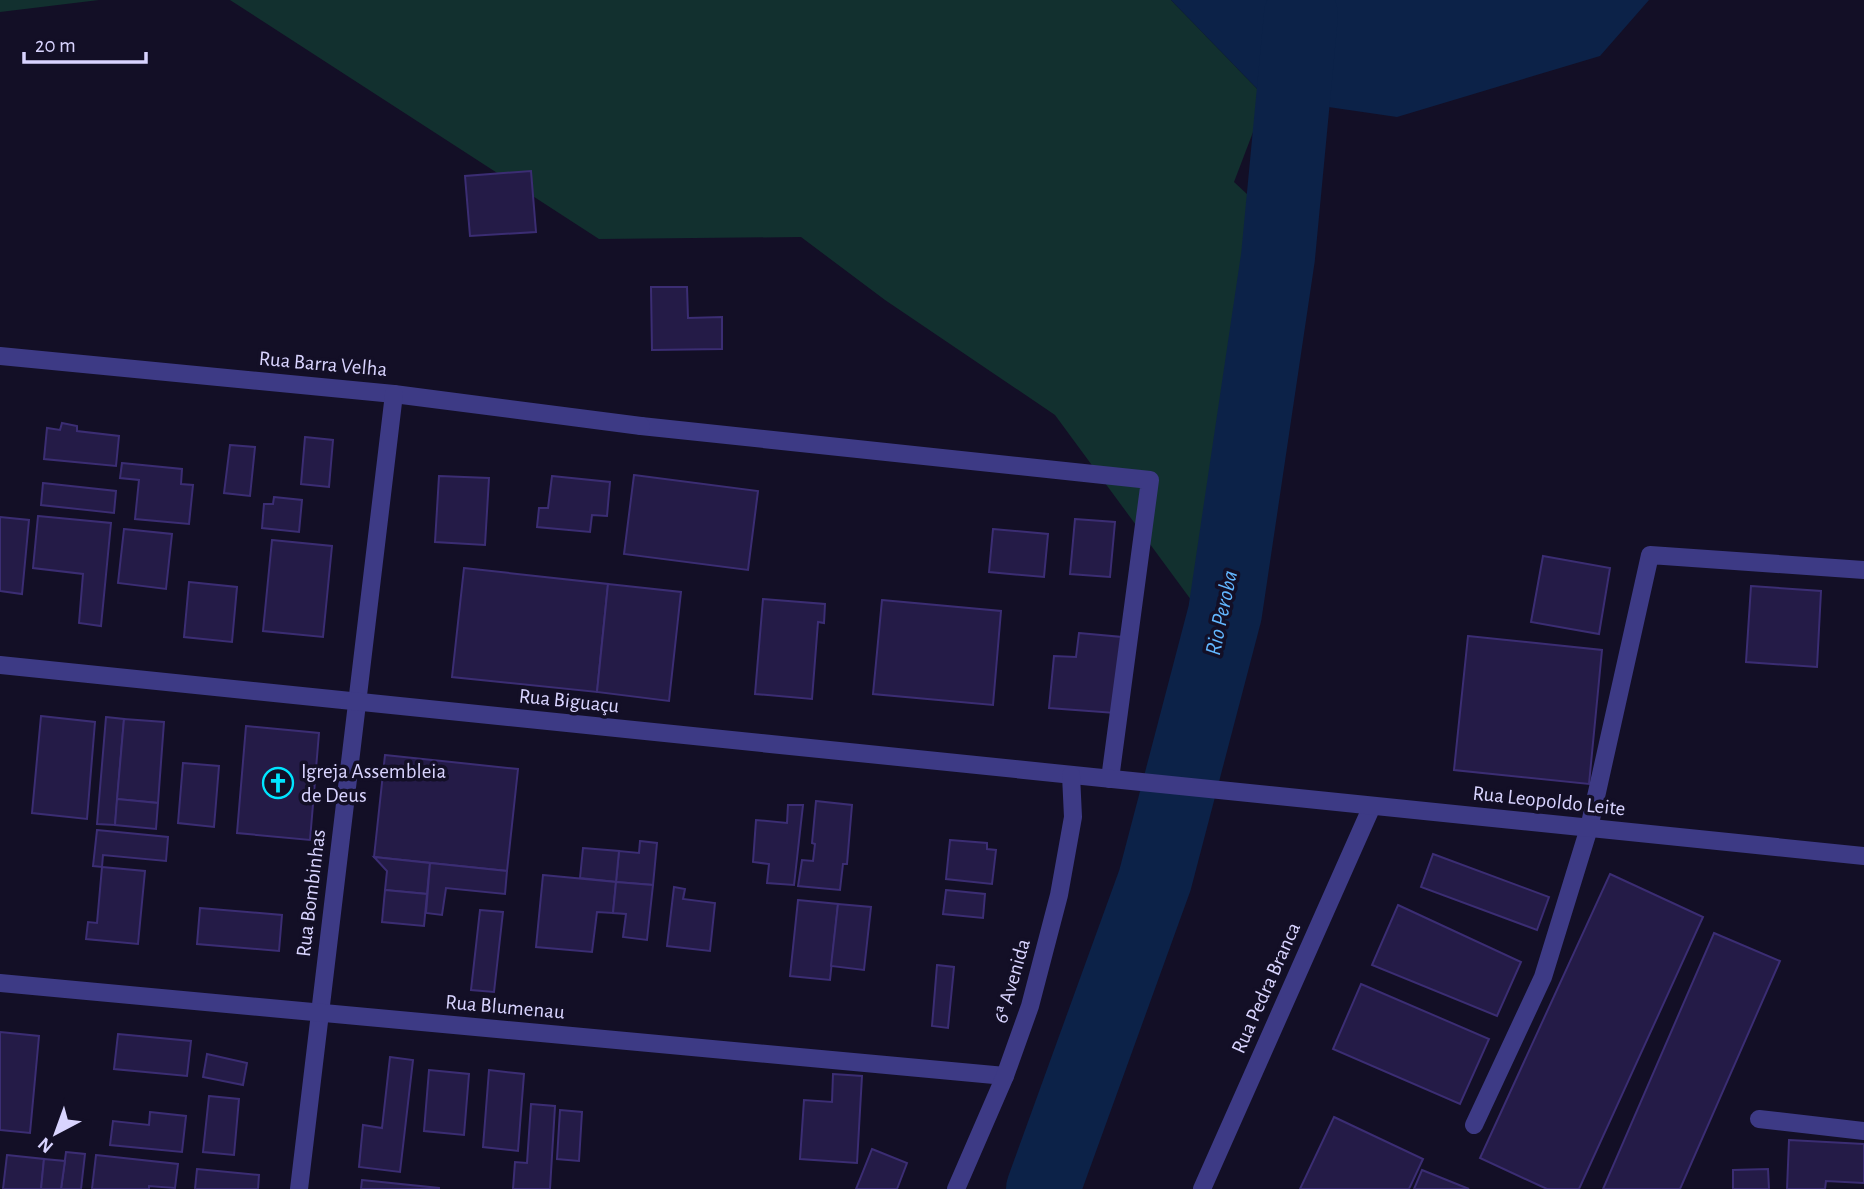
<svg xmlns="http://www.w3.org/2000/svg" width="1864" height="1189" font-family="'Alegreya Sans',sans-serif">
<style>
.green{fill:#12302f}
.water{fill:#0c2248}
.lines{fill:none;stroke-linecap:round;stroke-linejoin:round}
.river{stroke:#0c2248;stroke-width:74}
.building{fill:#241b47;stroke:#3b2d73;stroke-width:2}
.service{stroke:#3d3a85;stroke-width:18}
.minor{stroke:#3d3a85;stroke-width:18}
.tertiary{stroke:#3d3a85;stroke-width:18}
.labels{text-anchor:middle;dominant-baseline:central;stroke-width:7;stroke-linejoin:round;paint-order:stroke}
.street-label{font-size:21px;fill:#d9d4ff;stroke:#130f26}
.poi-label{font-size:21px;fill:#d9d4ff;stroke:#130f26;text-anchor:start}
.water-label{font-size:23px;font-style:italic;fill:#62b6ff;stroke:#130f26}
</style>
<rect width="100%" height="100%" fill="#130f26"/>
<!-- green -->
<g class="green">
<path d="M 0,0 L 99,0 L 0,12 Z"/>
<path d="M 230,0 L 1171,0 L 1266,98 L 1234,182 L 1276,221 L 1197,608 L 1055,415 L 885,300 L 801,237 L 599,239 Z"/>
</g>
<!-- water -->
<path class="water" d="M 1171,0 L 1649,0 L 1600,56 L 1397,117 L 1266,98 Z"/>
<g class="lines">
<!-- river -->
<path class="river" d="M 1043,1189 L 1155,880 L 1225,613 L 1278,257 L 1301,15"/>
</g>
<!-- building -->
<g class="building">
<path d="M 531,171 L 536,232 L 470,236 L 465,176 Z"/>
<path d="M 651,287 L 687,287 L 688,318 L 722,317 L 722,349 L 652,350 Z"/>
<path d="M 62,423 L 77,426 L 77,431 L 119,436 L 116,466 L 44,459 L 47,428 L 60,430 Z"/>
<path d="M 305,437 L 333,440 L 329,487 L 301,484 Z"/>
<path d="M 230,445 L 255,447 L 250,496 L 224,493 Z"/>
<path d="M 122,463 L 182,469 L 181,484 L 193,485 L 189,524 L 135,519 L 139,480 L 120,478 Z"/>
<path d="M 634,475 L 758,491 L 748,570 L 624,554 Z"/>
<path d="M 439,476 L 489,478 L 485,545 L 435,542 Z"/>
<path d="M 552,476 L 610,482 L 607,516 L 592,515 L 590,532 L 537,527 L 539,508 L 548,508 Z"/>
<path d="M 43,483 L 116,491 L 114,513 L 41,505 Z"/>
<path d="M 274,497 L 302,500 L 299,532 L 262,528 L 264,504 L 273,504 Z"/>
<path d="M 38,516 L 111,523 L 101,626 L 79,623 L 83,574 L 33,568 Z"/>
<path d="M 0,517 L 29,520 L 22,594 L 0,591 Z"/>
<path d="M 1075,519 L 1115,522 L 1110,577 L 1070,574 Z"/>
<path d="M 124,529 L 172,534 L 166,589 L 118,583 Z"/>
<path d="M 993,529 L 1048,534 L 1044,577 L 989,572 Z"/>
<path d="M 272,540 L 332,546 L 323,637 L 263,631 Z"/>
<path d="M 1543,556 L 1610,568 L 1599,634 L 1531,622 Z"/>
<path d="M 464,568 L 608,584 L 597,692 L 452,677 Z"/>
<path d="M 189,582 L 237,587 L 232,642 L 184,637 Z"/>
<path d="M 608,584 L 681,592 L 669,701 L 597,692 Z"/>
<path d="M 1751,586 L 1821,591 L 1817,667 L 1746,662 Z"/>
<path d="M 763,599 L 825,604 L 824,623 L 818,622 L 812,699 L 755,694 Z"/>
<path d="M 882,600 L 1001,611 L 993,705 L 873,694 Z"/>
<path d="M 1079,633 L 1122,637 L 1115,713 L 1049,708 L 1054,656 L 1076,657 Z"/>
<path d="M 1468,636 L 1602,650 L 1589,784 L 1454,770 Z"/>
<path d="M 41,716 L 95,722 L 87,819 L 32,813 Z"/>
<path d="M 106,717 L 124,719 L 115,825 L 97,824 Z"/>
<path d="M 124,719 L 164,722 L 158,803 L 117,799 Z"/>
<path d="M 246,726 L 319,733 L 310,840 L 237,833 Z"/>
<path d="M 385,755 L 518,769 L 507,871 L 374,857 Z"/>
<path d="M 183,763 L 219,766 L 214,827 L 178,823 Z"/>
<path d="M 117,799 L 158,803 L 156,829 L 115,825 Z"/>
<path d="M 816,801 L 852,805 L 847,864 L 843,864 L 840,890 L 798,886 L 802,860 L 813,861 L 815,844 L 812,843 Z"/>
<path d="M 788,805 L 803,805 L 794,885 L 767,883 L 769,864 L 753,862 L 756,820 L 787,823 Z"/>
<path d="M 97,830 L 168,837 L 166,861 L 103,855 L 102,867 L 93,866 Z"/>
<path d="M 950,840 L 987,843 L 987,849 L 996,850 L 992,884 L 946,879 Z"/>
<path d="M 640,841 L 657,843 L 653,885 L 616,882 L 619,851 L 639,853 Z"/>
<path d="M 583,848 L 619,851 L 616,882 L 580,878 Z"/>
<path d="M 1433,854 L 1549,897 L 1537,930 L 1421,887 Z"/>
<path d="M 374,857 L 430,863 L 427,894 L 385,890 L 387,871 Z"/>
<path d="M 430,863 L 507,871 L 505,894 L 446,888 L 442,915 L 426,913 Z"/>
<path d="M 102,867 L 145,871 L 138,944 L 86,939 L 88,922 L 97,923 Z"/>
<path d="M 1610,874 L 1703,917 L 1579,1189 L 1547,1189 L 1480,1158 Z"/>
<path d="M 543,875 L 616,882 L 613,913 L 597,912 L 592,952 L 536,947 Z"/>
<path d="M 616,882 L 653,885 L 647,940 L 623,937 L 626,914 L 613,913 Z"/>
<path d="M 674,887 L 685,889 L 683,899 L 715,903 L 710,951 L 667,946 Z"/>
<path d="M 385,890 L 427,894 L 424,926 L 382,922 Z"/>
<path d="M 946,890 L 985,894 L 983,918 L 943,914 Z"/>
<path d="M 798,900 L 838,904 L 830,980 L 790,976 Z"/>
<path d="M 838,904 L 871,907 L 864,970 L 831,966 Z"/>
<path d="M 1398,905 L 1521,962 L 1497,1016 L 1372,965 Z"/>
<path d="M 200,908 L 282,915 L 279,951 L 197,944 Z"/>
<path d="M 480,910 L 503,912 L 494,992 L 471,990 Z"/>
<path d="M 1714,933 L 1780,961 L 1680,1189 L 1603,1189 Z"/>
<path d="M 937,965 L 954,967 L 948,1028 L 932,1026 Z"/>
<path d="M 1361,984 L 1489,1039 L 1460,1104 L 1333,1049 Z"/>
<path d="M 0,1032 L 39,1036 L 30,1133 L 0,1130 Z"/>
<path d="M 118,1034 L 191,1041 L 187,1076 L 114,1069 Z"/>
<path d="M 207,1054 L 247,1063 L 243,1085 L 203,1077 Z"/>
<path d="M 390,1057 L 413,1060 L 400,1172 L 359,1167 L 363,1125 L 382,1128 Z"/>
<path d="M 429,1070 L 469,1074 L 464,1135 L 424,1131 Z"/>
<path d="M 489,1070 L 524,1074 L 518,1151 L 483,1147 Z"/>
<path d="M 833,1074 L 862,1076 L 857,1163 L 800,1159 L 804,1100 L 832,1102 Z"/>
<path d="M 209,1096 L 239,1099 L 234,1155 L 203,1152 Z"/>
<path d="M 531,1104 L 555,1106 L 550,1189 L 513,1189 L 515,1162 L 527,1163 Z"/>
<path d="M 560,1110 L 582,1112 L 579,1161 L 557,1159 Z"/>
<path d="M 150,1112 L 186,1116 L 182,1152 L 110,1145 L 113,1121 L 149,1125 Z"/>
<path d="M 1334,1117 L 1423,1159 L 1409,1189 L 1300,1189 Z"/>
<path d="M 1789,1140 L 1864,1144 L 1864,1183 L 1826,1181 L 1825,1189 L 1787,1189 Z"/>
<path d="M 872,1149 L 907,1163 L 897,1189 L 856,1189 Z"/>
<path d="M 66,1152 L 85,1154 L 81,1189 L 61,1189 Z"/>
<path d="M 7,1155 L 44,1159 L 41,1189 L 3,1189 Z"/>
<path d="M 96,1155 L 178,1164 L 175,1188 L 149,1186 L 149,1189 L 92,1189 Z"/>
<path d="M 44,1159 L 65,1161 L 61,1189 L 41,1189 Z"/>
<path d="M 197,1169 L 259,1175 L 258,1189 L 195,1189 Z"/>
<path d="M 1768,1169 L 1769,1189 L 1733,1189 L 1733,1170 Z"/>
<path d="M 1422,1170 L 1469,1189 L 1414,1189 Z"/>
<path d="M 362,1180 L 439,1188 L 439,1189 L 361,1189 Z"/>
</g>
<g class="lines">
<!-- service -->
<g class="service">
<path d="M 641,426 L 1150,480 L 1110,779"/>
<path d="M 1759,1119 L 1864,1131"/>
<path d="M 1474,1125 L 1543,977 L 1589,828"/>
</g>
<!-- minor -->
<g class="minor">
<path d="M 0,356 L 394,394 L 641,426"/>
<path d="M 1589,828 L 1650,555 L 1864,570"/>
<path d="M 299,1189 L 394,394"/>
<path d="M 1202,1189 L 1372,806"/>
</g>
<!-- tertiary -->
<g class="tertiary">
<path d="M 0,665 L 1864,856"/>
<path d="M 0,983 L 1005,1076"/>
<path d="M 956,1189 L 1005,1076 L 1030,1006 L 1059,895 L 1073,817 L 1071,775"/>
</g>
</g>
<!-- icons -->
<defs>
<g id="church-ring" transform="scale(1.575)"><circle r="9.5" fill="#130f26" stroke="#00e5ff" stroke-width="1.5"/><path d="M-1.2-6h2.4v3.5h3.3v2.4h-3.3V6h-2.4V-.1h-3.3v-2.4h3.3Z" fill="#00e5ff"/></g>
</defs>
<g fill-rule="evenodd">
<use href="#church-ring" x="278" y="783"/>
</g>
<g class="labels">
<!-- street labels -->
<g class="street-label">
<text transform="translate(323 364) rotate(5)">Rua Barra Velha</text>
<text transform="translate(569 701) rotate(6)">Rua Biguaçu</text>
<text transform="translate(1549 801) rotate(6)">Rua Leopoldo Leite</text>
<text transform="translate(311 893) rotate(-83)">Rua Bombinhas</text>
<text transform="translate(1012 981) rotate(-74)">6ª Avenida</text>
<text transform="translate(1266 988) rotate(-66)">Rua Pedra Branca</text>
<text transform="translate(505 1007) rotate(5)">Rua Blumenau</text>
</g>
<!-- poi labels -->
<g class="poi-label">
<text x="301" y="771">Igreja Assembleia<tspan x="301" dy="24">de Deus</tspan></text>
</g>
<!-- water labels -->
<g class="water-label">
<text transform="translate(1222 613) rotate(-78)">Rio Peroba</text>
</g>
</g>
<!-- north arrow -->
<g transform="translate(56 1133) rotate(221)" stroke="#130f26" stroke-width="5" paint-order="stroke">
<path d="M0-5L12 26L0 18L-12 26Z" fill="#d9d4ff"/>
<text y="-10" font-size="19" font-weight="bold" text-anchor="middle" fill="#d9d4ff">N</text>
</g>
<!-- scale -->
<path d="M24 52v10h122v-10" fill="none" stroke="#d9d4ff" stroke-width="3.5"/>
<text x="35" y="52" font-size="21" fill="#d9d4ff" stroke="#130f26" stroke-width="5" paint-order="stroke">20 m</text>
</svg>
